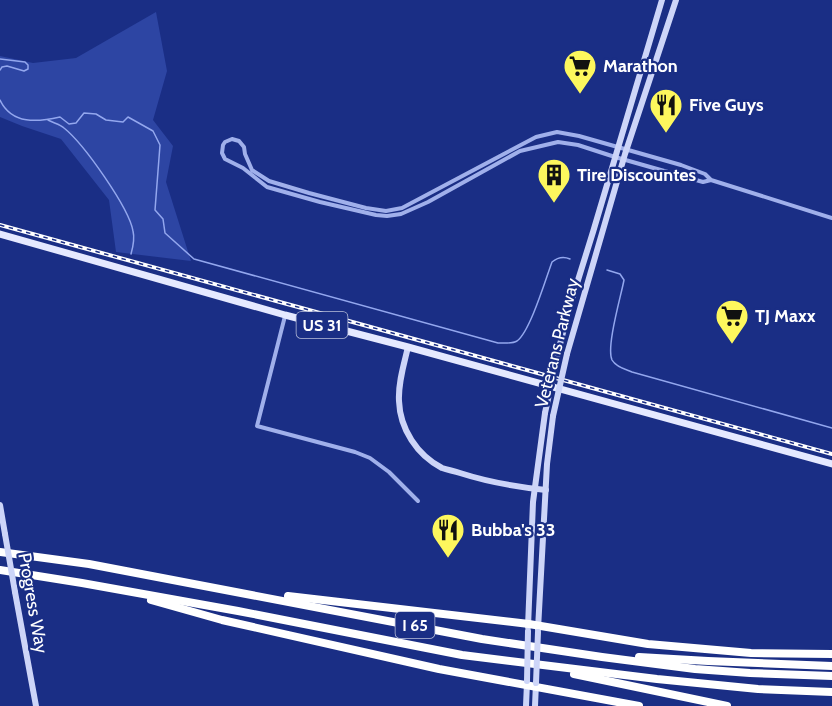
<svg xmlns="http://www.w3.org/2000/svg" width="832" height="706" font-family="Cabin,sans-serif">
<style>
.green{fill:#2d45a3}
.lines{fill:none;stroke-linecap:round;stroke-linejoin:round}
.stream{stroke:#93a7ee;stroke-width:1.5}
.street{stroke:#a0b0eb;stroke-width:4}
.secondary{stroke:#cdd5f8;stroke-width:6}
.primary{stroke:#e5e9ff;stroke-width:7}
.highway{stroke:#fff;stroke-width:8}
.rail-casing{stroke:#fff;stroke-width:4}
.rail{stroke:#1a2e85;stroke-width:1.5;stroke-dasharray:4.5;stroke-linecap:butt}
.secondary-bridge{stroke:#cdd5f8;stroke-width:6}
.labels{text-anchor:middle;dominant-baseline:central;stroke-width:4.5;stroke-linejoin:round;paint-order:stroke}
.shield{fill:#1a2e85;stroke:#bac0da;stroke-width:1.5}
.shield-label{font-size:16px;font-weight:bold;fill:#fff}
.poi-label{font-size:18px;font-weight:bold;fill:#fff;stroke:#1a2e85;text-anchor:start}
.street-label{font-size:18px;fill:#fff;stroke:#1a2e85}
</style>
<rect width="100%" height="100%" fill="#1a2e85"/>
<!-- green -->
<path class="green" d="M 156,12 L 167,71 L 153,120 L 173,146 L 166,182 L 191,261 L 116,252 L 109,200 L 61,139 L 22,126 L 0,117 L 0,56 L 33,63 L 76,58 Z"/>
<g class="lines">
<!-- stream -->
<g class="stream">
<path d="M 0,59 L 25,62 L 28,65 L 28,69 L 24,71 L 7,66 L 2,67 L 0,70"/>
<path d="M 0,100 C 12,125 38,122 60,117 L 69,124 L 76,123 L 84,113 L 96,114 L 106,120 L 123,122 L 128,117 L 153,131 L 160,145 L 155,210 L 163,219 L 165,233 L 194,259 L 498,343 C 504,343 512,344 517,341 C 530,332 546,278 552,262 C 558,257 563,256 570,259"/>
<path d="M 48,120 C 53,123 60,124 64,128 C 84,144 129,208 133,231 C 135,239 133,247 131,254"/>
<path d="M 607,270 L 620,274 L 624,280 C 621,296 606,347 612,360 C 616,367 625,369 632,372 L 832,428"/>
</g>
<!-- street -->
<g class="street">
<path d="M 711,180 L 703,182 L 615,157 L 578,145 L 558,142 L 520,151 L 428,202 L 401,214 L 387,216 L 376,215 L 320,202 L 267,187 L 243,168 L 225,159 L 222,153 L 223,145 L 225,142 L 232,139 L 239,141 L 244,147 L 245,154 L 252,170 L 269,181 L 309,193 L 366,208 L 386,211 L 402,208 L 536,137 L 557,132 L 579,136 L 681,165 L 705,174 L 711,180 L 832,218"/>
<path d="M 285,316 L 257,426 L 355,452 L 370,458 L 389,472 L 418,501"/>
</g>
<!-- secondary -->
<g class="secondary">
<path d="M 408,347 C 404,364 398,383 399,401 C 400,429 417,455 442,468 C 448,470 454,471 460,473 C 488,482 517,487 546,490"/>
<path d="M 558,352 L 569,309 L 593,232 L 662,0"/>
<path d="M 567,354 L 625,154 L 676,0"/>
<path d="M 0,505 L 5,534"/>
<path d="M 15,592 L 36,706"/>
<path d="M 528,627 L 533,502 L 545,413"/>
<path d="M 538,629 L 547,464 L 553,416"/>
<path d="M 526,706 L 527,683"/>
<path d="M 535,706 L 536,683"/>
</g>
<!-- primary -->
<path class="primary" d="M 0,234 L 285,315 L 408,347 L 832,464"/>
<!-- highway -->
<g class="highway">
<path d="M 0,552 L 89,564 L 482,639 L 602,657 L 695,669 L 750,673 L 832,676"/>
<path d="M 0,570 L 82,583 L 238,611 L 462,655 L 657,679 L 758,689 L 832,692"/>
<path d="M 288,596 L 529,624 L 648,644 L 751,653 L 832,654"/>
<path d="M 151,600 L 222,620 L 439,669 L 639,706"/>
<path d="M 639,657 L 708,661 L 832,666"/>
<path d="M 574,674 L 727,706"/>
</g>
<!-- rail casing -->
<g class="rail-casing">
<path id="rail" d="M 0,225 L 832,454"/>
</g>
<!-- rail -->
<use href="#rail" class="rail"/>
<!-- secondary-bridge -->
<g class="secondary-bridge">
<path d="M 545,413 L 558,352"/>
<path d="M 553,416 L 567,354"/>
<path d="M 5,534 L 15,592"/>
<path d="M 527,681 L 528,631"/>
<path d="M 536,683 L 538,632"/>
</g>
</g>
<!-- icons -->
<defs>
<g id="supermarket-pin" transform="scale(1.725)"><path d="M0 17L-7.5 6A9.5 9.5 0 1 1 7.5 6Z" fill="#fdf75d" stroke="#1a2e85"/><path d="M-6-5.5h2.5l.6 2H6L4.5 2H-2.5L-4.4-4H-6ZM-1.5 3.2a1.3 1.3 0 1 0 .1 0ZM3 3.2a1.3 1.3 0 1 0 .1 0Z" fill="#111"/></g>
<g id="restaurant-pin" transform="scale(1.725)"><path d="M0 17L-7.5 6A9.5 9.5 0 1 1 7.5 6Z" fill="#fdf75d" stroke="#1a2e85"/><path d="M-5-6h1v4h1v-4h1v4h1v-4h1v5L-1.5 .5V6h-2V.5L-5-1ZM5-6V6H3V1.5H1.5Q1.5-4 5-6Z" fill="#111"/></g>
<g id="building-pin" transform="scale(1.725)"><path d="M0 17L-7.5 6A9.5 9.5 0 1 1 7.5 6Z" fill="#fdf75d" stroke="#1a2e85"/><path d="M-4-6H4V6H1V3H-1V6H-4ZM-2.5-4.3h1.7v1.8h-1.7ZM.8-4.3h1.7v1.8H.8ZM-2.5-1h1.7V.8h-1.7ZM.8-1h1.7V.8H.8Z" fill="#111"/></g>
</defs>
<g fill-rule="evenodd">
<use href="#supermarket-pin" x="580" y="66"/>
<use href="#restaurant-pin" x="666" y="105"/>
<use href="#building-pin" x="554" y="175"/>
<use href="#supermarket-pin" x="732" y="316"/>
<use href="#restaurant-pin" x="448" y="530"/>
</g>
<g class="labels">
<!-- shield labels -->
<g class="shield">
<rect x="296.5" y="312" width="51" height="26" rx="4.5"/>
<rect x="395.5" y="612" width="39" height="26" rx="4.5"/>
</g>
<g class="shield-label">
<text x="322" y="325">US 31</text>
<text x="415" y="625">I 65</text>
</g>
<!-- poi labels -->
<g class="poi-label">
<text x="603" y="66">Marathon</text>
<text x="689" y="105">Five Guys</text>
<text x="577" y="175">Tire Discountes</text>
<text x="755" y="316">TJ Maxx</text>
<text x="471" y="530">Bubba's 33</text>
</g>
<!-- street labels -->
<g class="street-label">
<text transform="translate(557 343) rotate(-76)">Veterans Parkway</text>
<text transform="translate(33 603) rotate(80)">Progress Way</text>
</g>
</g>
</svg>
